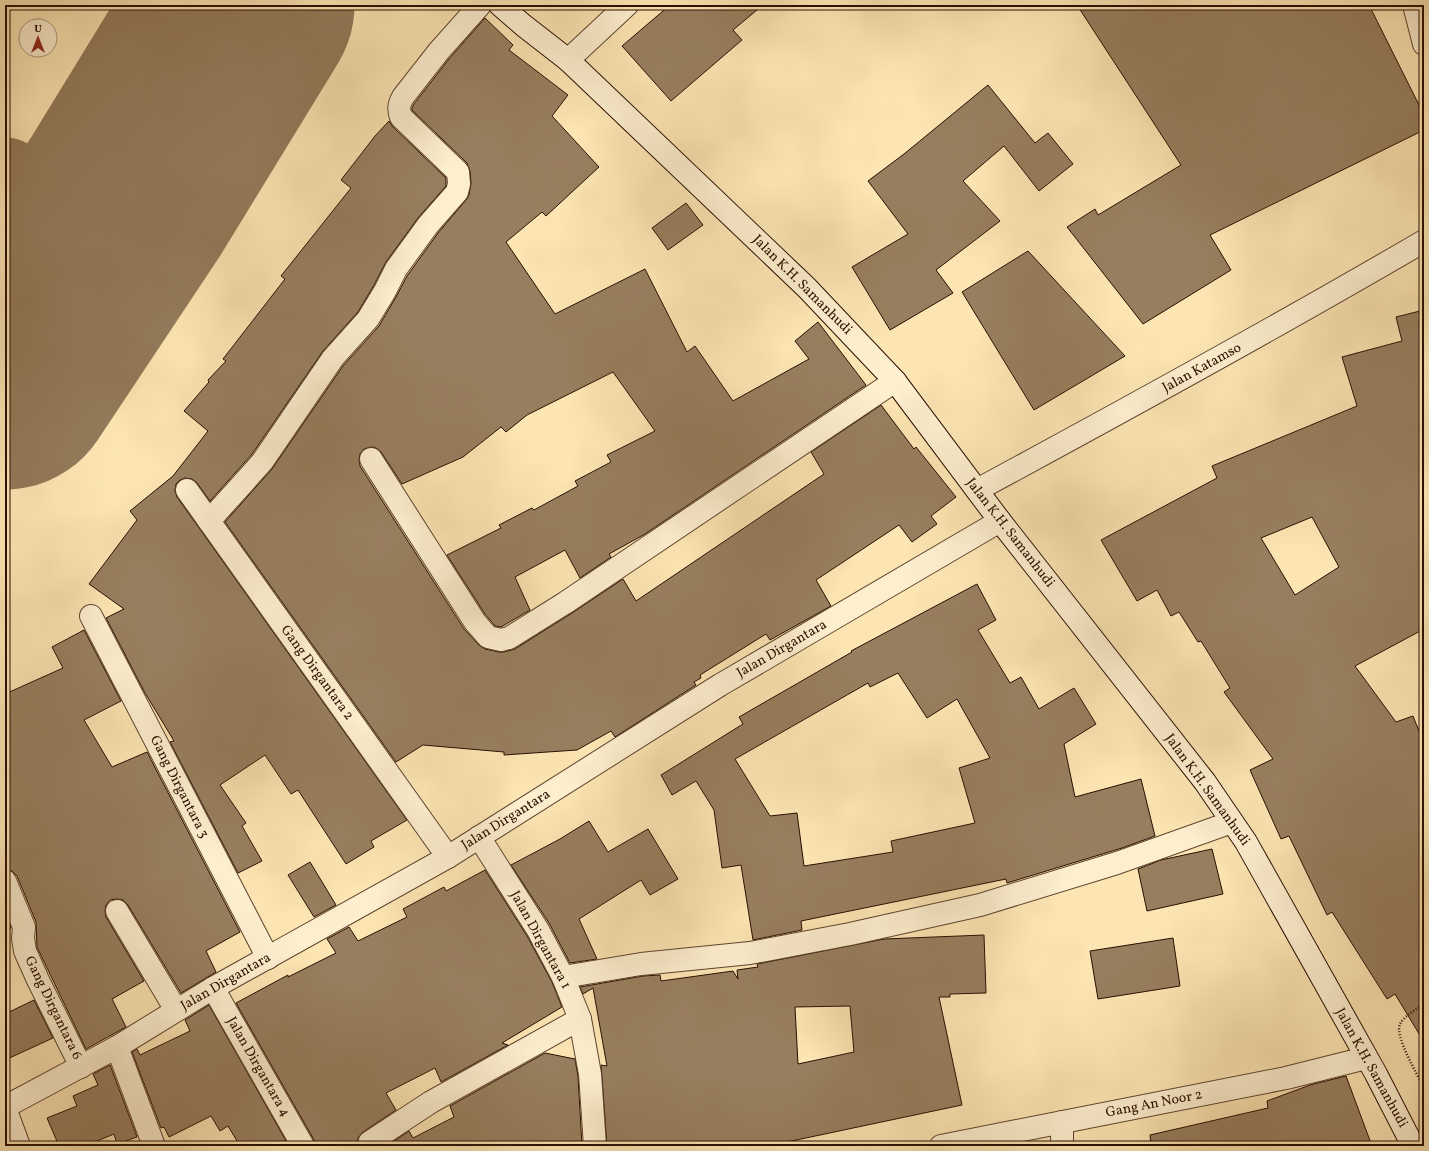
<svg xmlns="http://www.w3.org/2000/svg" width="1429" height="1151" font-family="Vollkorn,serif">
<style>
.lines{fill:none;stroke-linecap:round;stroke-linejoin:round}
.taxiway{stroke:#937a5a;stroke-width:89}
.runway{stroke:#937a5a;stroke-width:223}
.building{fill:#977e5e;stroke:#2a0e01;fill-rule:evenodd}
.street-casing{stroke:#5e442e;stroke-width:24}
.secondary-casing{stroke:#2a0e01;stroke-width:24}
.path{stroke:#2a0e01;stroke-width:2.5;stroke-dasharray:1 2;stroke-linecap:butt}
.street{stroke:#fdeece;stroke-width:22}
.secondary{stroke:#fdeece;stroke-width:22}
.labels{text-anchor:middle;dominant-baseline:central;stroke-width:3;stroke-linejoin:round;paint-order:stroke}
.street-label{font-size:14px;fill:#2a0e01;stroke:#fdeece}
</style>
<rect width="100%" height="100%" fill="#fce5b3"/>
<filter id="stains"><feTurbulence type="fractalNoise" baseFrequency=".005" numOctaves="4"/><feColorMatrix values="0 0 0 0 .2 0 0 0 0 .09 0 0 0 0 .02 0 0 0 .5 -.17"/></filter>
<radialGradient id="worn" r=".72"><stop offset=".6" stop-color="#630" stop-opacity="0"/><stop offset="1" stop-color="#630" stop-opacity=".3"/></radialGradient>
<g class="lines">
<!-- taxiway -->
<g class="taxiway">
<path d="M 5,182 L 43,209 L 58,232 L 66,261 L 66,287"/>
<path d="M 43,209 C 50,211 57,215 64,215 C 87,217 106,206 126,196"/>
</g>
<!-- runway -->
<path class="runway" d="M 5,378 L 126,196 L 243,5"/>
</g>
<!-- building -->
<g class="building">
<path d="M 670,5 L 763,5 L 733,30 L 742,40 L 671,101 L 622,46 Z"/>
<path d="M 1077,5 L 1369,5 L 1424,115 L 1424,130 L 1210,235 L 1231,270 L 1143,324 L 1067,227 L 1095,209 L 1098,215 L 1181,165 Z"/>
<path d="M 485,18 L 513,45 L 509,50 L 568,95 L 552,116 L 599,167 L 546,216 L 542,212 L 506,242 L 555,314 L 645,269 L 687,352 L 695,346 L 733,401 L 809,359 L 795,341 L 818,322 L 866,385 L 645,534 L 609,554 L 611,557 L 580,578 L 565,550 L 515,577 L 530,610 L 501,627 L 495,626 L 485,614 L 447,555 L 501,528 L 499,525 L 532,508 L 534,510 L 578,486 L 575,481 L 611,462 L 607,455 L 655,431 L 613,372 L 527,415 L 506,432 L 501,427 L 463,457 L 402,484 L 381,452 L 376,448 L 371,447 L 364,449 L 360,454 L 359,459 L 360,466 L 464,629 L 479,645 L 485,649 L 499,652 L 504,652 L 515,649 L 572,613 L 623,579 L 636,601 L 824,474 L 811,452 L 881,405 L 914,449 L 916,447 L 956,497 L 931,516 L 937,524 L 912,542 L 899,525 L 816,580 L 831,606 L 770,640 L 766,634 L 700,675 L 701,678 L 694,682 L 696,685 L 615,737 L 611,731 L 577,750 L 504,755 L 504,752 L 423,745 L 396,762 L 225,522 L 272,469 L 343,366 L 379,326 L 396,297 L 407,276 L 438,233 L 466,200 L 469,195 L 471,183 L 470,171 L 467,163 L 412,110 L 412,108 L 414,104 L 449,59 Z"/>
<path d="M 988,85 L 1035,143 L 1048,133 L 1073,164 L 1039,191 L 1004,146 L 963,181 L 1000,221 L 936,270 L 953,293 L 890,330 L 852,267 L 908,234 L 868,181 L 904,154 Z"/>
<path d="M 389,121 L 392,126 L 446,178 L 446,186 L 418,218 L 386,262 L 374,285 L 358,312 L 323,351 L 252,454 L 210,501 L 197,483 L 192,479 L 185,478 L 180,480 L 176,484 L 175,491 L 177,497 L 407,820 L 371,841 L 374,847 L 346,864 L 298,790 L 291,794 L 265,755 L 220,785 L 246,823 L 242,826 L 262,861 L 238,873 L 170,742 L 174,741 L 145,693 L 106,618 L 124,609 L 89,584 L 137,520 L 130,511 L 173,476 L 208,431 L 184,411 L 209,382 L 208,380 L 226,361 L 223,359 L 285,279 L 281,276 L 351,188 L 341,180 L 375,136 Z"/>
<path d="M 686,203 L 703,225 L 668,250 L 652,228 Z"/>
<path d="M 1028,251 L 1125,356 L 1034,410 L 962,292 Z"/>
<path d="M 1424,310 L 1424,629 L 1355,666 L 1396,722 L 1413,716 L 1424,744 L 1424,1042 L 1395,994 L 1387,999 L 1332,912 L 1327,915 L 1289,836 L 1281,839 L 1250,770 L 1273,759 L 1224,692 L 1230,688 L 1201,641 L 1198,642 L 1179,612 L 1171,616 L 1157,590 L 1137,601 L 1101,540 L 1217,478 L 1212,466 L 1357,406 L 1342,357 L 1402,341 L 1396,317 ZM 1312,517 L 1339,567 L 1295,595 L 1261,538 Z"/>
<path d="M 977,584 L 996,620 L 978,630 L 1010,683 L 1021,677 L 1039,709 L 1074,688 L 1096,724 L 1064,744 L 1075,797 L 1141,779 L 1155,836 L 1122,848 L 1007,883 L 1006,879 L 801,921 L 802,930 L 753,940 L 741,865 L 722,868 L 714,810 L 696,781 L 672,795 L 661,775 L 743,724 L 739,717 L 852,652 L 851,651 ZM 898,673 L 927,718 L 957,699 L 990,758 L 959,768 L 975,823 L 891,841 L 893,852 L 804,866 L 797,813 L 770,816 L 735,759 L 868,683 L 870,687 Z"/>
<path d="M 84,630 L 121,701 L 84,720 L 112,767 L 147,752 L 240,932 L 206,951 L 216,972 L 181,993 L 128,905 L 123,900 L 117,899 L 110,900 L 106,905 L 105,911 L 106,917 L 144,981 L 112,999 L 126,1027 L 86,1049 L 37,947 L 36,922 L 17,876 L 12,871 L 5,869 L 5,694 L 63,668 L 52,647 Z"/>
<path d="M 589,821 L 608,852 L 648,829 L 678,879 L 650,895 L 641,880 L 579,919 L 597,959 L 570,963 L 549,923 L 511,865 L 560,839 Z"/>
<path d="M 1212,849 L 1223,894 L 1147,911 L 1138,869 L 1161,860 Z"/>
<path d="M 310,862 L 336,905 L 314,917 L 288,875 Z"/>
<path d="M 485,870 L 527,936 L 552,982 L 562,1007 L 502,1043 L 508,1045 L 441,1082 L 435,1068 L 386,1093 L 396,1110 L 363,1132 L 358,1138 L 358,1146 L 315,1146 L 314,1140 L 236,1003 L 288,975 L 288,977 L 336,953 L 327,939 L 349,927 L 358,941 L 407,917 L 403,909 L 444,887 L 446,891 Z"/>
<path d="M 5,914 L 11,928 L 5,930 Z"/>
<path d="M 984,935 L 986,993 L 950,994 L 950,997 L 939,997 L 962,1105 L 768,1146 L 607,1146 L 601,1065 L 607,1066 L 593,988 L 583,994 L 580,987 L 643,976 L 660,975 L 661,981 L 733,971 L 738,979 L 737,970 L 758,967 L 757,964 L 884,939 ZM 850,1006 L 854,1052 L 798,1064 L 795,1007 Z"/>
<path d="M 1173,938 L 1180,986 L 1098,999 L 1090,951 Z"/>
<path d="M 34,1000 L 53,1038 L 5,1060 L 5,1014 Z"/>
<path d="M 209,1005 L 289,1146 L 240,1146 L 228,1126 L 220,1131 L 211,1116 L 169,1137 L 164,1127 L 161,1128 L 132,1052 L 137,1049 L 140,1055 L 190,1031 L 185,1020 Z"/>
<path d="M 545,1053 L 575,1059 L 578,1076 L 582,1146 L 387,1146 L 409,1131 L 413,1138 L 454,1117 L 450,1106 Z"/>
<path d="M 110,1065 L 137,1137 L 117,1144 L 114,1134 L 85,1146 L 59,1146 L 47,1118 L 77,1106 L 73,1096 L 98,1085 L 93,1074 Z"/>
<path d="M 1346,1076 L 1372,1146 L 1151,1146 L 1150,1135 L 1268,1108 L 1267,1101 L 1310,1085 Z"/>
</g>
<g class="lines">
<!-- street casing -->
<g class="street-casing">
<g id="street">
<path d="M 1414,5 L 1424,44"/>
<path d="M 568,60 L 627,5"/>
<path d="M 371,459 L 475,622 L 488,637 L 501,640 L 509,638 L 565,603 L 895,381"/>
<path d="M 187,490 L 448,857"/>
<path d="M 977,490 C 1127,409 1277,327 1424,241"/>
<path d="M 209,521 L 262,462 L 333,358 L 368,319 L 385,291 L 396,269 L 428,225 L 457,192 L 459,184 L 458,172 L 401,117 C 398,109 399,104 403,97 L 439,51 L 480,5"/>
<path d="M 91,616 L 268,958"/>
<path d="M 479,837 L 538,930 L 563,977 L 580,1019 L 590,1074 L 595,1146"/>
<path d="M 5,881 L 24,927 L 23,938 L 25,951 L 38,980 L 81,1067"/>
<path d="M 117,911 L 176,1010"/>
<path d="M 563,977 L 641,964 L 750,953 L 850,934 L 980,905 L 1117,863 L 1232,822"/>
<path d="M 213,988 L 303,1146"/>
<path d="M 117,1047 L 154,1146"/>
<path d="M 5,1107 L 117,1047 L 213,988 L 448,857 L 720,685 L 1000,521"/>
<path d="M 5,1108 L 19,1146"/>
<path d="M 371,1146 L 370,1142 L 431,1102 L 580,1019"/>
<path d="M 941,1146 L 1286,1078 L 1366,1058"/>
<path d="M 1062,1146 L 1062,1122"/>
</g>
</g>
<!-- secondary casing -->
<g class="secondary-casing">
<path id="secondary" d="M 500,5 L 523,25 L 568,60 L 807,288 L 895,381 L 1000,521 L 1205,782 L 1246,842 L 1376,1074 L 1413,1146"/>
</g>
<!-- path -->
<path class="path" d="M 1424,1004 C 1417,1009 1404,1016 1400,1024 C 1394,1036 1418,1075 1424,1088"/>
<!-- street -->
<use href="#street" class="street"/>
<!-- secondary -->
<use href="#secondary" class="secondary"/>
</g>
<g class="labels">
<!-- street labels -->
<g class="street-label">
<text transform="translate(802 285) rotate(45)">Jalan K.H. Samanhudi</text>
<text transform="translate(1202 368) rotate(-29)">Jalan Katamso</text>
<text transform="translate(1010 533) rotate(52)">Jalan K.H. Samanhudi</text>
<text transform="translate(782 649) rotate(-30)">Jalan Dirgantara</text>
<text transform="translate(317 673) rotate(54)">Gang Dirgantara 2</text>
<text transform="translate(179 787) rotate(63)">Gang Dirgantara 3</text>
<text transform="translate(1207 790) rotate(54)">Jalan K.H. Samanhudi</text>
<text transform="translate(506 820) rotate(-32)">Jalan Dirgantara</text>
<text transform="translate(540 940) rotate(61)">Jalan Dirgantara 1</text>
<text transform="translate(226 982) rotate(-30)">Jalan Dirgantara</text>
<text transform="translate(53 1008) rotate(64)">Gang Dirgantara 6</text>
<text transform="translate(258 1067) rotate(60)">Jalan Dirgantara 4</text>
<text transform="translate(1371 1068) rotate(61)">Jalan K.H. Samanhudi</text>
<text transform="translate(1154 1104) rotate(-11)">Gang An Noor 2</text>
</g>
</g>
<!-- margin -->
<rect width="1429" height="1151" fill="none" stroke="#fce5b3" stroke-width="20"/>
<rect x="6" y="6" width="1417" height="1139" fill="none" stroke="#2a0e01" stroke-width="2"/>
<rect x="10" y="10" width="1409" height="1131" fill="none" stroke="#2a0e01"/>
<!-- north arrow -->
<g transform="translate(38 38)"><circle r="19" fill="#fdeece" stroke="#a9947c"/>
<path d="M0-3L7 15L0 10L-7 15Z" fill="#8f2418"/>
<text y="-6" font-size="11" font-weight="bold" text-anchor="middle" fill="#2a0e01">U</text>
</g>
<rect width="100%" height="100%" filter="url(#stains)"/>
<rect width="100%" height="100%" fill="url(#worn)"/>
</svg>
